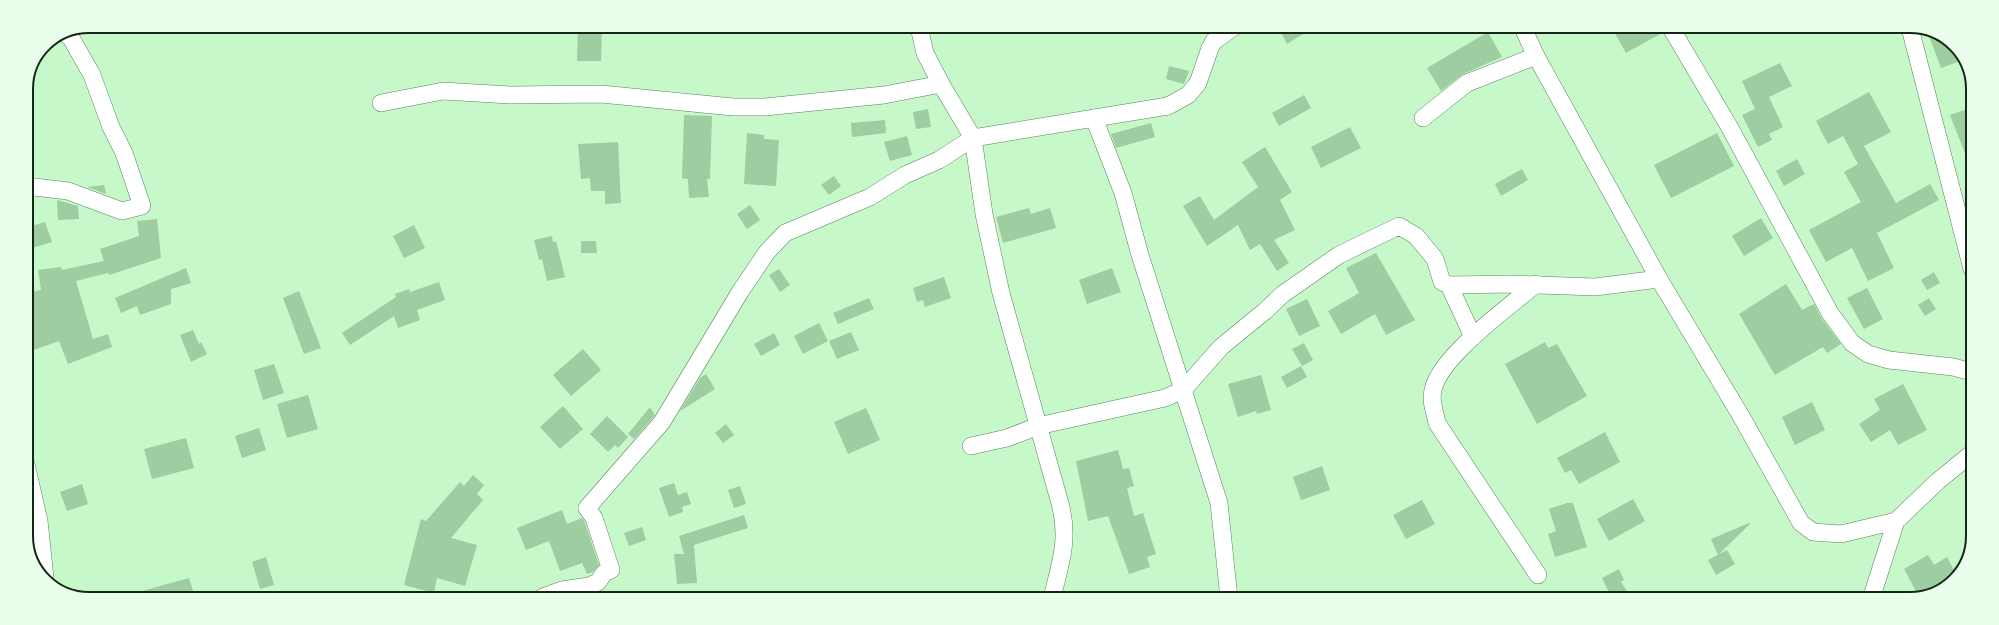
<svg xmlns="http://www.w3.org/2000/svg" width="1999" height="625" font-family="Quicksand,sans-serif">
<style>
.building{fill:#9dcda0}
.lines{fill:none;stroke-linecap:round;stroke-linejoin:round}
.street-casing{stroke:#57845b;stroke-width:18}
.street{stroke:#fff;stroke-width:17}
.rim{fill:none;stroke:#142716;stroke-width:2}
</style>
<rect width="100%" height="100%" fill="#c7f8ca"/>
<!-- building -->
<g class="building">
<path d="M 578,27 L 602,27 L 601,61 L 577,61 Z"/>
<path d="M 1278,27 L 1314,27 L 1287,44 Z"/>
<path d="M 1612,28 L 1661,28 L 1662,33 L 1626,53 Z"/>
<path d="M 1926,28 L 1958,48 L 1963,60 L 1941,68 Z"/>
<path d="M 1488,32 L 1502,57 L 1463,74 L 1441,91 L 1427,68 Z"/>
<path d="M 1780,63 L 1792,86 L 1769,97 L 1783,127 L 1769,134 L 1772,140 L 1758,147 L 1742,115 L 1755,109 L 1742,81 Z"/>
<path d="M 1169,66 L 1189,71 L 1184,84 L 1166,79 Z"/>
<path d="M 1869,92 L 1891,132 L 1864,146 L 1896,203 L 1930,184 L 1939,200 L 1877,233 L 1894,268 L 1868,281 L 1852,248 L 1826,262 L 1809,230 L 1861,202 L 1844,172 L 1858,164 L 1843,136 L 1828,144 L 1816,121 Z"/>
<path d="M 1304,95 L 1311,108 L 1279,126 L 1272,113 Z"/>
<path d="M 1973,107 L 1972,165 L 1970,166 L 1950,115 Z"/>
<path d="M 928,109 L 931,127 L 916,129 L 913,112 Z"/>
<path d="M 684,115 L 712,116 L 710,179 L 707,179 L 709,197 L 689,198 L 688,179 L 682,178 Z"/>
<path d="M 885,120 L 886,133 L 852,137 L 851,123 Z"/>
<path d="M 1151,123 L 1155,137 L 1116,148 L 1111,134 Z"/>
<path d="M 1350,127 L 1361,148 L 1321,168 L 1311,147 Z"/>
<path d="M 747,133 L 764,135 L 764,139 L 779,140 L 776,186 L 744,184 Z"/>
<path d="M 1717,133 L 1734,166 L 1671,198 L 1654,165 Z"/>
<path d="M 907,136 L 912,155 L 890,161 L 884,142 Z"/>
<path d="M 618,142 L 621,203 L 605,204 L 605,191 L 591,191 L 590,178 L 581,179 L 578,144 Z"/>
<path d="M 1265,147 L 1292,192 L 1280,200 L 1295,230 L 1274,240 L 1289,263 L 1277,271 L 1260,244 L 1250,250 L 1238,225 L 1207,246 L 1183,206 L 1200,196 L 1214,220 L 1258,187 L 1242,162 Z"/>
<path d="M 1797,159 L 1805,174 L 1784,186 L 1776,171 Z"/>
<path d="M 1522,169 L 1528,180 L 1501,196 L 1495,184 Z"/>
<path d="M 834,176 L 841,186 L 829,195 L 821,185 Z"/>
<path d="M 104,185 L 106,194 L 87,187 Z"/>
<path d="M 57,200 L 78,206 L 79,219 L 58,220 Z"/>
<path d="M 750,205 L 760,220 L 747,229 L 737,214 Z"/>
<path d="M 1029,208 L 1031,214 L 1050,208 L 1056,228 L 1003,243 L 996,217 Z"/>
<path d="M 1761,218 L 1773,238 L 1744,256 L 1732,236 Z"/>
<path d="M 157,219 L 161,258 L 109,275 L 108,273 L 76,281 L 93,339 L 108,334 L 112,347 L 68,364 L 59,341 L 31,351 L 26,336 L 26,293 L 41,290 L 38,270 L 61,267 L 62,270 L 104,261 L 100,249 L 139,236 L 137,221 Z"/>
<path d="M 45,222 L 52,242 L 32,248 L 26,228 Z"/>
<path d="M 414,225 L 425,248 L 404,258 L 393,236 Z"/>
<path d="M 552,236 L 553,242 L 556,241 L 565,277 L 547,281 L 542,259 L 539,260 L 534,240 Z"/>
<path d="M 581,241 L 596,241 L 597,253 L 581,253 Z"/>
<path d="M 1376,253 L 1415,320 L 1386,335 L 1375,314 L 1341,334 L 1328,311 L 1359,293 L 1346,268 Z"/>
<path d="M 186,268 L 191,283 L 171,289 L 171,304 L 140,315 L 137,306 L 121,313 L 115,298 Z"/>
<path d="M 1112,268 L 1121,292 L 1087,304 L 1079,280 Z"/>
<path d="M 779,269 L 790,285 L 780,292 L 769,275 Z"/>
<path d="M 1934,272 L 1940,283 L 1927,290 L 1921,280 Z"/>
<path d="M 944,277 L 951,298 L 925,307 L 923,300 L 917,302 L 913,288 Z"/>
<path d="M 439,282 L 445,300 L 417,310 L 420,320 L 398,328 L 394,316 L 350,345 L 342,333 L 396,297 L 395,294 L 409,289 L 410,292 Z"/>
<path d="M 1786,284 L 1802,310 L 1814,304 L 1822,319 L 1841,344 L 1827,353 L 1823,347 L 1775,375 L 1739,314 Z"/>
<path d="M 1867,288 L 1883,319 L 1864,329 L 1847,298 Z"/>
<path d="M 299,291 L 321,348 L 304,354 L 283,298 Z"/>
<path d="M 869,298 L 874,309 L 838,324 L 833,313 Z"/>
<path d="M 1929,298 L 1936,309 L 1925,316 L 1918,305 Z"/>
<path d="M 1307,299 L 1320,326 L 1299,336 L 1286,309 Z"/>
<path d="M 819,323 L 828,341 L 803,354 L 794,336 Z"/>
<path d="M 193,330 L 199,344 L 201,342 L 207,354 L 191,362 L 180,335 Z"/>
<path d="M 851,332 L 859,350 L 837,359 L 829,341 Z"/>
<path d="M 774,333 L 780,345 L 761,356 L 754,344 Z"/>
<path d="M 1545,342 L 1548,348 L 1557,344 L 1587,396 L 1537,424 L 1505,364 Z"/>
<path d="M 1304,343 L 1313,360 L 1302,366 L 1292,349 Z"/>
<path d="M 583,349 L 601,370 L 571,396 L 553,375 Z"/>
<path d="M 274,364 L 284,393 L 263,400 L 254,370 Z"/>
<path d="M 1301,366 L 1307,377 L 1287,388 L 1281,377 Z"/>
<path d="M 706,374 L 715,389 L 680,411 L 700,378 Z"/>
<path d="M 1261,375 L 1271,410 L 1257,414 L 1256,411 L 1238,417 L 1228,384 Z"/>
<path d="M 1903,384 L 1927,430 L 1898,445 L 1890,430 L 1871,442 L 1859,424 L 1880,410 L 1874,399 Z"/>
<path d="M 308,395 L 318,429 L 287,438 L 277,404 Z"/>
<path d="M 1812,402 L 1825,430 L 1795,445 L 1782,417 Z"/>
<path d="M 563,406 L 583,429 L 560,449 L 540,427 Z"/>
<path d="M 650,407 L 655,415 L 634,439 L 628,434 Z"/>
<path d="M 866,408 L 880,440 L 848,454 L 834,422 Z"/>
<path d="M 607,416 L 628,437 L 618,448 L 615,445 L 608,452 L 590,434 Z"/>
<path d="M 726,424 L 734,435 L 723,443 L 715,433 Z"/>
<path d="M 259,428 L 266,450 L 242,458 L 235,436 Z"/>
<path d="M 1605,432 L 1620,462 L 1579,484 L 1571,470 L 1565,473 L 1557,458 Z"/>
<path d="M 186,438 L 194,468 L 152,479 L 144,449 Z"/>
<path d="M 1118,450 L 1123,469 L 1129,468 L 1134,486 L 1127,488 L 1134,516 L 1143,513 L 1156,554 L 1147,557 L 1150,567 L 1129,574 L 1108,516 L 1088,521 L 1076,461 Z"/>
<path d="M 1322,466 L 1330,490 L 1301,500 L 1293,477 Z"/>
<path d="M 473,475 L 484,485 L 477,494 L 483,500 L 451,538 L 477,545 L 465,586 L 437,578 L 434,593 L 404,585 L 421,519 L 426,521 L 460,482 L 464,486 Z"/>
<path d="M 674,483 L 678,495 L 687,492 L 691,504 L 682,507 L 683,512 L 669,517 L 659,488 Z"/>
<path d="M 82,484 L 88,504 L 67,511 L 60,492 Z"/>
<path d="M 740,486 L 746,504 L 734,508 L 728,490 Z"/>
<path d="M 1633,499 L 1645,521 L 1609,541 L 1597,519 Z"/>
<path d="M 1422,500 L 1435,524 L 1406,539 L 1393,515 Z"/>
<path d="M 1567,503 L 1573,503 L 1587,547 L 1555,557 L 1548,534 L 1556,531 L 1549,509 Z"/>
<path d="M 562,510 L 567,524 L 582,518 L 585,523 L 599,565 L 593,572 L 587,574 L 582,563 L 560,571 L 549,541 L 526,550 L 517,528 Z"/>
<path d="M 744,515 L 748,528 L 694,545 L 697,583 L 677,584 L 674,554 L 684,554 L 679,536 Z"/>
<path d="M 1749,523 L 1750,524 L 1718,555 L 1711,539 Z"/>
<path d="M 642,527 L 646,540 L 629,546 L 624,533 Z"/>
<path d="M 1727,550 L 1735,564 L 1716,575 L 1708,560 Z"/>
<path d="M 1928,555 L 1934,565 L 1947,557 L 1956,574 L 1918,595 L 1904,569 Z"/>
<path d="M 266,557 L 274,585 L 260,589 L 252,562 Z"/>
<path d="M 1619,569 L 1624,580 L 1621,582 L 1632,599 L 1612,599 L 1602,578 Z"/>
<path d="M 189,578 L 195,597 L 135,597 L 135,593 Z"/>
</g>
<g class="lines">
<!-- street casing -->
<g class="street-casing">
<g id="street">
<path d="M 919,27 L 925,53 L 941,84 L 973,138 L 984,214 L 1001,293 L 1061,507 C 1069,542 1060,564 1052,598"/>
<path d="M 1523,28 L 1536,56 L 1659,279 L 1741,416 L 1801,523 L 1813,532 L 1841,534 L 1896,521"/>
<path d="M 1671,28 L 1730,128 L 1830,313 L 1852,343 L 1868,354 L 1889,360 L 1953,367 L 1972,372"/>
<path d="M 1910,28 L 1972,269"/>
<path d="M 381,103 L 443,91 L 510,95 L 601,94 L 733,107 L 765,107 L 884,95 L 941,84"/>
<path d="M 1094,118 L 1123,193 L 1140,255 L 1219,503 L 1229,598"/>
<path d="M 1423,118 L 1467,83 L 1536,56"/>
<path d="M 26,186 L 68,191 L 122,211 L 142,206 L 124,153 L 111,127 L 92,75 L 71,38 L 67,35"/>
<path d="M 1536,284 C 1508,308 1440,356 1433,390 C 1430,401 1435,412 1437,423 L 1538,575"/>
<path d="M 1449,285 L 1473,337"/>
<path d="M 971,446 L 1007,438 L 1038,426 L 1165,398 L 1183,390 L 1221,347 L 1265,311 L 1283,294 L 1339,255 L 1399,226 L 1416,236 L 1435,259 L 1442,282 L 1449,285 L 1512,284 L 1595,287 L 1659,279"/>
<path d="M 26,464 L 39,521 L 45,578"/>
<path d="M 543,597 L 562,590 L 589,586 L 598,582 L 604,573 L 611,570 L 594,518 L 587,508 L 662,422 L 740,292 L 767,252 L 785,233 L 870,197 L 905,175 L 939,160 L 973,138 L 1168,106 L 1188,95 L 1198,83 L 1210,48 L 1214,41 L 1234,27"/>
<path d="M 1871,599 L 1896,521 L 1938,481 L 1971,454"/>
</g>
</g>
<!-- street -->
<use href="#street" class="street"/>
</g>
<!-- crop -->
<path d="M0 0H1999V625H0ZM89 33H1910A56 56 0 0 1 1966 89V536A56 56 0 0 1 1910 592H89A56 56 0 0 1 33 536V89A56 56 0 0 1 89 33Z" fill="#e9fdea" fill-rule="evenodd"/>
<path class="rim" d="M89 33H1910A56 56 0 0 1 1966 89V536A56 56 0 0 1 1910 592H89A56 56 0 0 1 33 536V89A56 56 0 0 1 89 33Z"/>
</svg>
